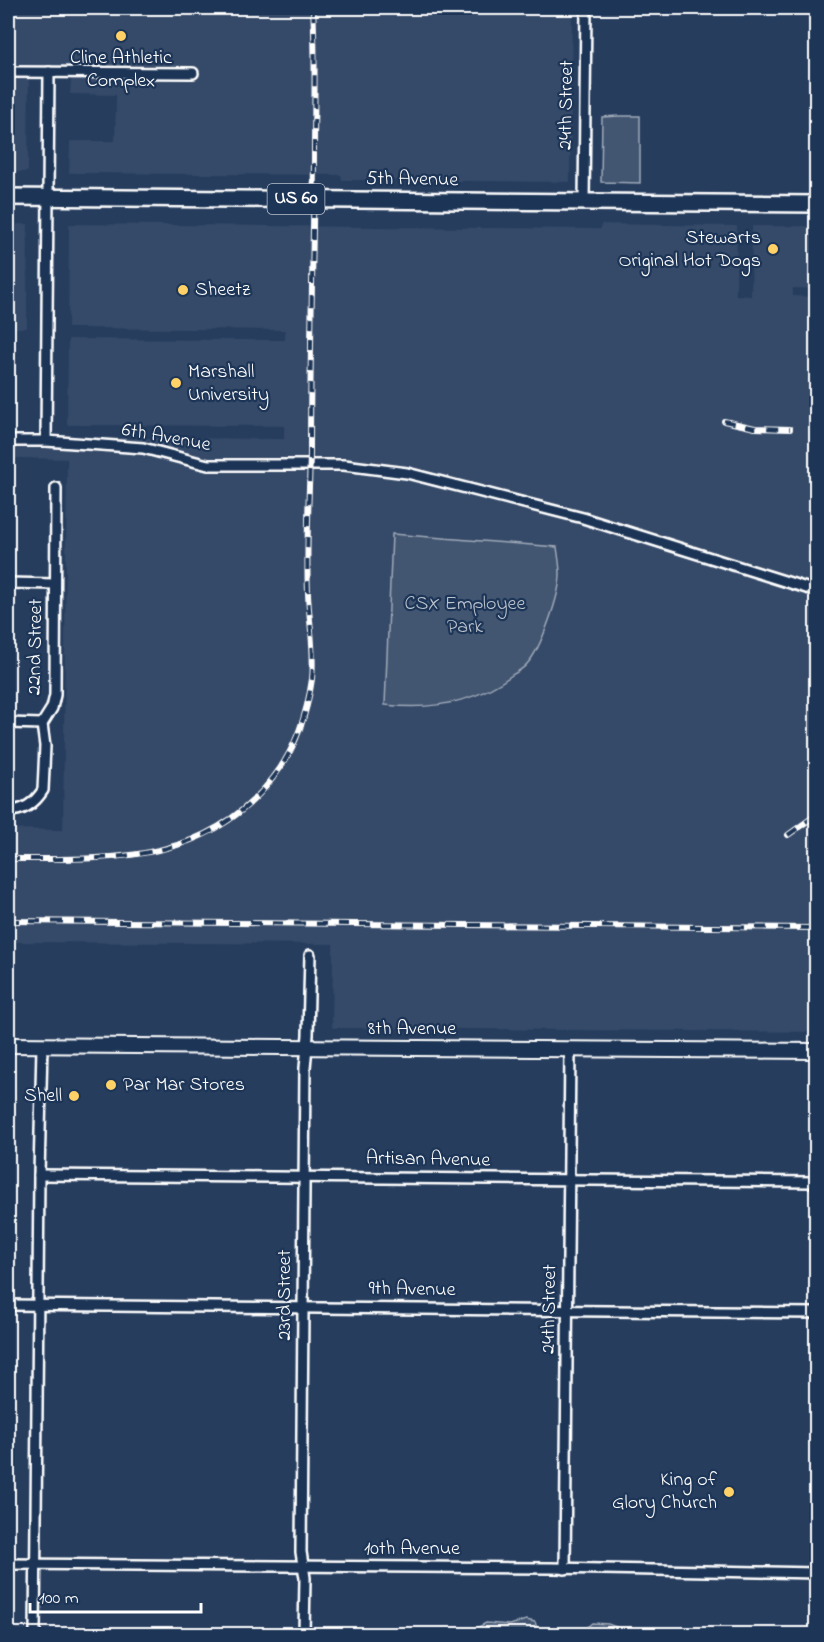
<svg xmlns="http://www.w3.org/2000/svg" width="824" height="1642" font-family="'Indie Flower',sans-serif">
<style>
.built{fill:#344a68}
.green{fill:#425672;stroke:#a0aab8;stroke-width:1.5}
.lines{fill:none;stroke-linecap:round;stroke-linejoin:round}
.street-casing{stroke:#fff;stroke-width:14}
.secondary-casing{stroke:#fff;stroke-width:18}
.primary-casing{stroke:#fff;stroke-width:20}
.street{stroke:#1d3557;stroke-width:9}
.secondary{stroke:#1d3557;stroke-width:14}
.primary{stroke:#1d3557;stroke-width:15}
.rail-casing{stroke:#fff;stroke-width:6}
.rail{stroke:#1d3557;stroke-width:4;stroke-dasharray:11;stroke-linecap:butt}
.poi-dot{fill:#ffd166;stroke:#1d3557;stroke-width:2}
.labels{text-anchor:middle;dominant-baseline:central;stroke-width:4.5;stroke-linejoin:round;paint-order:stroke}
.shield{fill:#1d3557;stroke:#bbc2cd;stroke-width:1.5}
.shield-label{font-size:18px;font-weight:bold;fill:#fff}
.poi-label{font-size:20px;fill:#fff;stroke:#1d3557;text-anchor:end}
.street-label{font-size:20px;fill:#fff;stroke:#1d3557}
.park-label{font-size:20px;fill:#bdc4ce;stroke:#1d3557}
</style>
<rect width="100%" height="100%" fill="#263d5e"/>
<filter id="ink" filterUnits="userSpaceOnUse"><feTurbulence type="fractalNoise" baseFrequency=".0167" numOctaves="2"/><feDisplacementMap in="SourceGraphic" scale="12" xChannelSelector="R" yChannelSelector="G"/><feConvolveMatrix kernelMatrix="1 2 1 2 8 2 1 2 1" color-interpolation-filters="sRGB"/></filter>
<g filter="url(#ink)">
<!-- built -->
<g class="built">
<path d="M 8,8 L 572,8 L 570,182 L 342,180 L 341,175 L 69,173 L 70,141 L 115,141 L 116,95 L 70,94 L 71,79 L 193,80 L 194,70 L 8,68 Z"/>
<path d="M 8,78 L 29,79 L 28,172 L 8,172 Z"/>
<path d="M 8,224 L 28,224 L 27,328 L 8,328 Z"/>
<path d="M 69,224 L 601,229 L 601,224 L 737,226 L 736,295 L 751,296 L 752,226 L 816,226 L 816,289 L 793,288 L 793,296 L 816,297 L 816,1032 L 332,1028 L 333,944 L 8,942 L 8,829 L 63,830 L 67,459 L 8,458 L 8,437 L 284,439 L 284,426 L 67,425 L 68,339 L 285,340 L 285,330 L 68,328 Z"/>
</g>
<!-- green -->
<g class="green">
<path d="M 619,116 L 640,116 L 640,183 L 601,182 L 602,117 Z"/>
<path d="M 392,534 L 557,547 C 558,555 560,565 560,574 C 560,595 541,649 527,664 C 523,669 517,672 512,675 C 475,703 430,710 385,705 Z"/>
<path d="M 526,1620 L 535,1622 L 539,1634 L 459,1634 L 471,1631 L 486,1623 L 510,1625 Z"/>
<path d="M 592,1623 L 608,1624 L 635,1634 L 579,1634 Z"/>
</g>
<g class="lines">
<!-- street casing -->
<g class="street-casing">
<g id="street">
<path d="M 8,72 L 193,73"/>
<path d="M 584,202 L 586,8"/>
<path d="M 8,441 L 46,441 L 143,448 L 208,465 L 344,465 L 407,473 L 583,518 L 816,591"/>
<path d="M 46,441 L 49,72"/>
<path d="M 8,583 L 55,584"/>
<path d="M 8,723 L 42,724"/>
<path d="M 8,811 C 23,811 35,803 43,790 L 45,746 L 42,724 L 52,708 L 55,695 L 56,488"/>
<path d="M 39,1175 L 816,1182"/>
<path d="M 8,1305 L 816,1313"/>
<path d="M 8,1564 L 551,1568 L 816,1573"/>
<path d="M 565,1569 L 570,1050"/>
<path d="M 35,1634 L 39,1175 L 42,1046"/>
<path d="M 304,1634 L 305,1578 L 301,1552 L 305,1068 L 308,1035 L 310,955"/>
</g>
</g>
<!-- secondary casing -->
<g class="secondary-casing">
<path id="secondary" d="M 8,1045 L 816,1051"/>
</g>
<!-- primary casing -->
<g class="primary-casing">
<path id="primary" d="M 8,197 L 816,204"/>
</g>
<!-- street -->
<use href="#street" class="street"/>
<!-- secondary -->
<use href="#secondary" class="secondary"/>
<!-- primary -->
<use href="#primary" class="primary"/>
<!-- rail casing -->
<g class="rail-casing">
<g id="rail">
<path d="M 724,421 L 755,428 L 790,429"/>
<path d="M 788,835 L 816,815"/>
<path d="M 8,859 C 107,859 205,866 273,778 C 295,750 307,714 312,679 C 315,650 309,622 308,593 C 306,547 309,500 310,453 C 310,355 313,256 314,158 C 314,108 316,58 313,8"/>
<path d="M 8,921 L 816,928"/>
</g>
</g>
<!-- rail -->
<use href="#rail" class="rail"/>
</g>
</g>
<!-- markers -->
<g class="poi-dot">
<circle cx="121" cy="36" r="6"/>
<circle cx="773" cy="249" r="6"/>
<circle cx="183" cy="290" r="6"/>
<circle cx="176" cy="383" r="6"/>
<circle cx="111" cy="1085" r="6"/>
<circle cx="74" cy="1096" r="6"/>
<circle cx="729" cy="1492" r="6"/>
</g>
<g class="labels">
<!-- shield labels -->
<rect class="shield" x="267.5" y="184" width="57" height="30" rx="4.5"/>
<g class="shield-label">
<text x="296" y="199">US 60</text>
</g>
<!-- poi labels -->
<g class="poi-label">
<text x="121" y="58" text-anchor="middle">Cline Athletic<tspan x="121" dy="23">Complex</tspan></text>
<text x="761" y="238">Stewarts<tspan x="761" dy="23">Original Hot Dogs</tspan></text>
<text x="195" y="290" text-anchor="start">Sheetz</text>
<text x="188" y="372" text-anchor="start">Marshall<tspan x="188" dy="23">University</tspan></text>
<text x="123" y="1085" text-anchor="start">Par Mar Stores</text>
<text x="62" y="1096">Shell</text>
<text x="717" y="1480">King of<tspan x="717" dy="23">Glory Church</tspan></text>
</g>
<!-- street labels -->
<g class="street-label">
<text transform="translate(567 105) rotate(-89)">24th Street</text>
<text transform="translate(412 180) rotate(1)">5th Avenue</text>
<text transform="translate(166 438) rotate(10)">6th Avenue</text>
<text transform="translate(36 647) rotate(-89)">22nd Street</text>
<text x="412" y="1029">8th Avenue</text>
<text transform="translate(428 1160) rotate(1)">Artisan Avenue</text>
<text transform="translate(412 1290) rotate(1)">9th Avenue</text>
<text transform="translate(285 1295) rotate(-90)">23rd Street</text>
<text transform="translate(550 1309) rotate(-89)">24th Street</text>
<text x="412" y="1549">10th Avenue</text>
</g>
<!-- park labels -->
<g class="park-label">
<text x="465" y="604">CSX Employee<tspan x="465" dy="23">Park</tspan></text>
</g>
</g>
<!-- margin -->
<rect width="824" height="1642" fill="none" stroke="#1d3557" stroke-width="30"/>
<rect x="15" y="15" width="794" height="1612" fill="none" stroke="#fff" stroke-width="2" filter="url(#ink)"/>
<!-- scale -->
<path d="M30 1603v9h171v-9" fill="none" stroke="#ffffff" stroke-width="3"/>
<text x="39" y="1603" font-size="18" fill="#ffffff" stroke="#1d3557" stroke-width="4.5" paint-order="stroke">100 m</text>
</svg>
